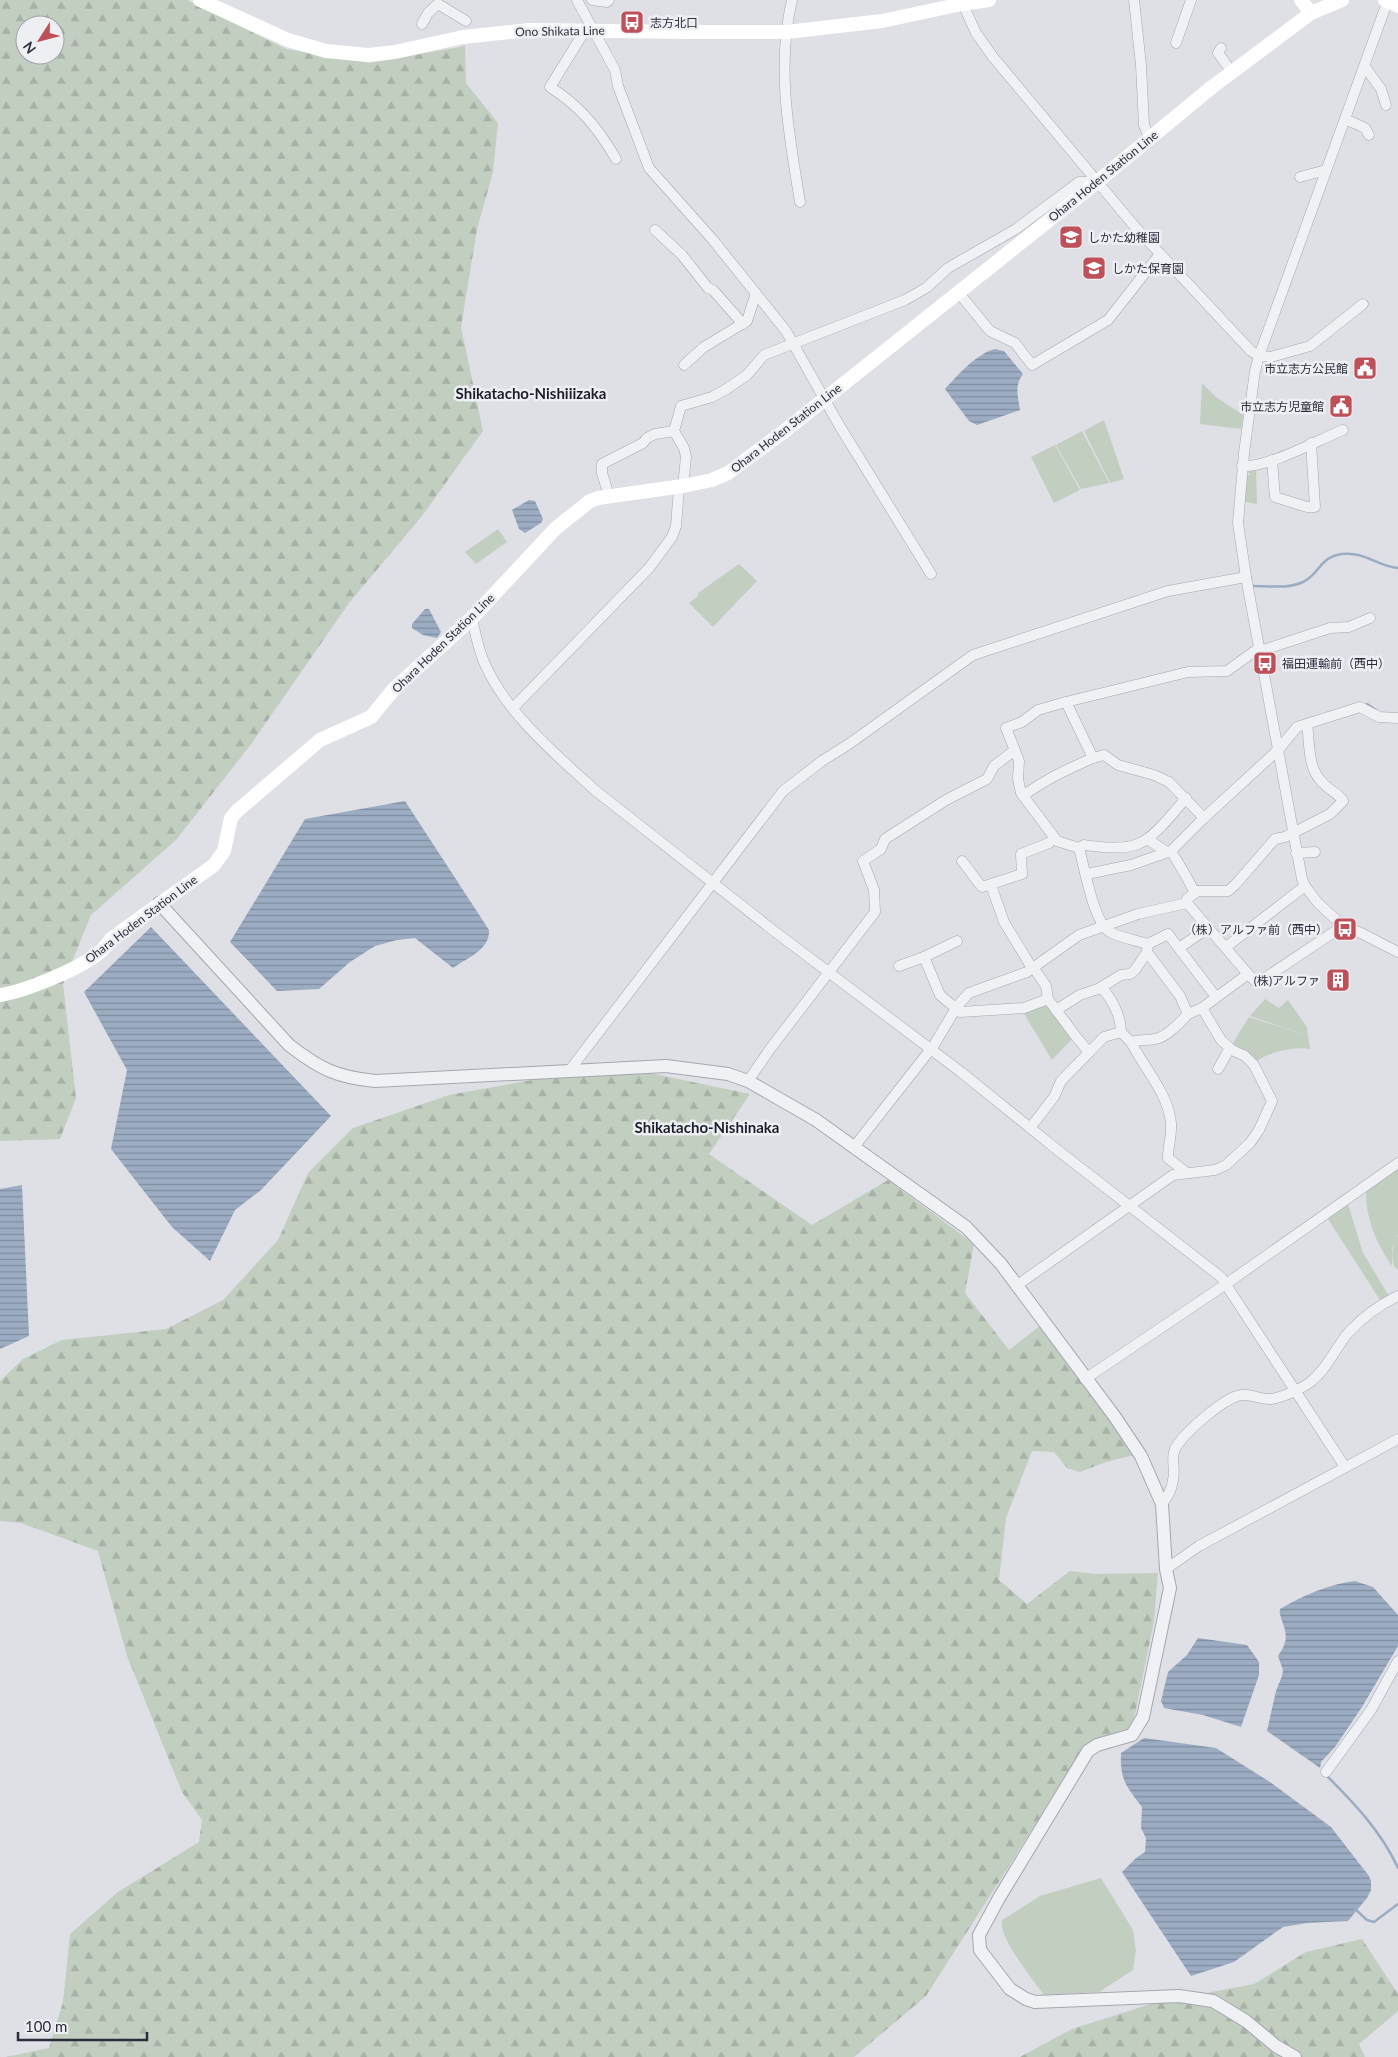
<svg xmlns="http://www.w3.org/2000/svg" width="1398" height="2057" font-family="Lato,'Noto Sans JP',sans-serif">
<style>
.green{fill:#c2cec0}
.forest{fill:url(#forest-firs);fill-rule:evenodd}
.water{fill:url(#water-rules)}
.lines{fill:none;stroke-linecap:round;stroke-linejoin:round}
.stream{stroke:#9cacc2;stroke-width:2.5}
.minor-casing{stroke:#a4a7af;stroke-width:11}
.tertiary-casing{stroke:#a4a7af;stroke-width:14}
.minor{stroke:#f0f1f4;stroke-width:10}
.tertiary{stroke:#f0f1f4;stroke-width:12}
.secondary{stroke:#fff;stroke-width:14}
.labels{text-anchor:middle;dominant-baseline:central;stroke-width:5;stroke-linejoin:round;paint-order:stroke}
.poi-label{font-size:12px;fill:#292e3a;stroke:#edeff3;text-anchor:start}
.street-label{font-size:12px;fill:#292e3a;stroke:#edeff3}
.quarter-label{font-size:15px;font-weight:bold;fill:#1b1f2b;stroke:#edeff3}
</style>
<defs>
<pattern id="forest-firs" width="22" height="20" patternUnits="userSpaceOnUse" patternTransform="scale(1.25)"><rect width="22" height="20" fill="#c2cec0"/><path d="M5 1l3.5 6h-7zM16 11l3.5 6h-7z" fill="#a7b1a6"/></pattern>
<pattern id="water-rules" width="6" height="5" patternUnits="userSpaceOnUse" patternTransform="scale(1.25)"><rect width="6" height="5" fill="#9cacc2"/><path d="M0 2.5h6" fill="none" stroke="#7f8c9f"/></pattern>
</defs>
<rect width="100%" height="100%" fill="#dee0e6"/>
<!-- green -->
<g class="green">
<path d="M 1202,383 L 1216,397 L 1243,415 L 1241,429 L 1200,424 Z"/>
<path d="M 1104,420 L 1124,479 L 1110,483 L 1084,431 Z"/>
<path d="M 1082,431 L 1109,483 L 1081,489 L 1056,445 Z"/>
<path d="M 1055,445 L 1080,490 L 1054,503 L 1031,457 Z"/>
<path d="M 1256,469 L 1257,503 L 1256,504 L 1242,501 L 1247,476 L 1250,474 L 1248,472 Z"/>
<path d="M 498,529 L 507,542 L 476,564 L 465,552 Z"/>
<path d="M 739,564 L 757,581 L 713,627 L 689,603 L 698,596 L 698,593 Z"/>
<path d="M 1265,999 L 1279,1008 L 1288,1000 L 1307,1027 L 1308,1036 L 1250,1016 Z"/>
<path d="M 1047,1001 L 1073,1038 L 1052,1060 L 1023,1012 Z"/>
<path d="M 1249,1017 L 1308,1036 L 1310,1049 C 1294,1046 1269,1052 1256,1062 L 1231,1046 Z"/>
<path d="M 1398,1165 L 1398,1235 L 1396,1237 L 1398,1236 L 1398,1268 L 1396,1269 C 1391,1261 1392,1251 1394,1243 L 1392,1248 L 1392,1266 C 1375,1241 1365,1217 1366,1187 Z"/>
<path d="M 1348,1204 L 1363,1253 L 1389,1296 L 1380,1300 L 1328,1219 Z"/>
<path d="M 1101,1878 L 1133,1930 L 1136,1950 L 1133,1970 L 1099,1992 L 1044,1995 C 1033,1980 998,1937 1002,1920 L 1040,1896 Z"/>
</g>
<!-- forest -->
<g class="forest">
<path d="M 0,0 L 187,0 L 286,49 L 370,63 L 465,46 L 466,83 L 498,123 L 493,172 L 477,229 L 461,327 L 483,431 L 422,516 L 349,603 L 252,743 L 176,840 L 91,915 L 63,984 L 76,1098 L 60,1139 L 0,1141 ZM 25,25 L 55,25 L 55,55 L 25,55 Z"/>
<path d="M 640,1071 L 750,1094 L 709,1154 L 812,1225 L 888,1180 L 974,1244 L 965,1293 L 1009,1350 L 1041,1325 L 1138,1454 L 1106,1462 L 1080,1472 L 1067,1468 L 1054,1452 L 1032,1451 L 1006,1518 L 999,1580 L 1027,1604 L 1070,1571 L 1096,1574 L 1158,1573 L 1154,1621 L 1132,1729 L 1085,1747 L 926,1996 L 854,2057 L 6,2057 L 49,2048 L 63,2002 L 70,1934 L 118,1892 L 199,1842 L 202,1820 L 182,1792 L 127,1656 L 98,1551 L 21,1523 L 0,1521 L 0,1381 L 23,1359 L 62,1340 L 166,1329 L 223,1300 L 278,1240 L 308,1173 L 353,1128 L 449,1095 L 554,1076 Z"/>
<path d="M 1362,1939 L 1398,1994 L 1398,2011 L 1359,2044 L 1365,2057 L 1020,2057 L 1072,2029 L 1154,2003 L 1254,1984 L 1306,1952 Z"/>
</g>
<!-- water -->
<g class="water">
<path d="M 995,349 L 1004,351 L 1023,374 C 1014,386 1018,396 1020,410 L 977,425 L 969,421 L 945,389 C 958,375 976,354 995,349 Z"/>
<path d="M 529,500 L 535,501 L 543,519 L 541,523 L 525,533 L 519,529 L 512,510 Z"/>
<path d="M 425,609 L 429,609 L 441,632 L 437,638 L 423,635 L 412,628 L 412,624 Z"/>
<path d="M 405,801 L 489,930 C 490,950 467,958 453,968 L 415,938 L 397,940 L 375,946 L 350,962 L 319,989 L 277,991 L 230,942 L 305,819 Z"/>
<path d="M 151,927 L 331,1116 L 261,1190 L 235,1210 L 210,1261 L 172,1227 L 111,1149 L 127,1070 L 84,992 Z"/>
<path d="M 22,1185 L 29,1336 L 0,1349 L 0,1189 Z"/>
<path d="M 1355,1581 L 1373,1587 L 1398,1615 L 1398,1646 L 1362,1707 L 1335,1747 L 1321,1762 L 1320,1768 L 1267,1731 L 1276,1691 L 1282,1676 L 1283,1670 L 1278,1656 C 1287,1642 1288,1637 1282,1621 C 1281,1616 1279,1615 1280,1609 C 1302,1596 1329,1584 1355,1581 Z"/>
<path d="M 1198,1638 L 1247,1645 L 1259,1662 L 1259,1675 L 1241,1727 L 1203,1715 L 1164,1708 L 1161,1701 L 1168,1672 L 1187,1655 Z"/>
<path d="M 1144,1738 L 1216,1748 L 1270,1782 L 1331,1827 L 1369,1876 L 1371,1881 L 1371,1890 L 1367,1898 L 1348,1921 L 1307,1923 L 1283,1927 L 1234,1962 L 1191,1976 L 1122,1872 L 1136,1858 L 1145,1852 L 1146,1838 L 1141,1828 L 1142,1807 C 1126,1786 1120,1780 1121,1753 Z"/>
</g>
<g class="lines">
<!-- stream -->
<g class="stream">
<path d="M 1253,586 C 1269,586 1288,589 1303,582 C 1320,574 1319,557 1342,554 C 1365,551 1378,567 1398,568"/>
<path d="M 1367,704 L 1376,710"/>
<path d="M 1326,1775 C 1354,1803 1381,1831 1398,1868"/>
<path d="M 1355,1909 L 1367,1920 L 1374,1922 L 1398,1904"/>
</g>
<!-- minor casing -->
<g class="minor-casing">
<g id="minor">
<path d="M 577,0 L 615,70 L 618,86 L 649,168 L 713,240 L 786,331 L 839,425 L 931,574"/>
<path d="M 592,0 L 607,2 L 609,0"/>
<path d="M 792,0 C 776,67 789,135 800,202"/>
<path d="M 961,0 L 976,33 L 993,57 L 1136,228 L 1251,351 L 1259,356 L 1271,357 L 1310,346 L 1363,304"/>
<path d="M 1134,0 L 1141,65 L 1144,125 L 1150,139"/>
<path d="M 1388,0 L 1259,356 L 1255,371 L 1244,453 L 1238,523 L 1246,577 L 1302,879 L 1305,886 L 1318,903 L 1343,926 L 1361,933 L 1398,952"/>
<path d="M 422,24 L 428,13 L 438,4 L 466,21"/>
<path d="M 579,31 L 581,37 L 550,87 C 580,106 598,128 616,159"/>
<path d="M 1176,43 L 1191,0"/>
<path d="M 1221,48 L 1218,53 L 1232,72"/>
<path d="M 1365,67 L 1381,89 L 1386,105"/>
<path d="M 1345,119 L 1365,128 L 1369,135"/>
<path d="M 1300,177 L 1326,170"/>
<path d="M 655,230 L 682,255 L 708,288 L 713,290 L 743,324"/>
<path d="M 958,292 L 990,331 L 1015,343 L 1032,365 L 1108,320 L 1160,254"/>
<path d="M 684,365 L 704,347 L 747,321 L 756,293"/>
<path d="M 1272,460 L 1275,497 L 1307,507 L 1315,507 L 1311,443"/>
<path d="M 1242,466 C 1268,468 1318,440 1343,430"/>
<path d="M 683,486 L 686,457 L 684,448 L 674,431 L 681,406 L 712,397 L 725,390 L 747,375 L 764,355 L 905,300 L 926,288 L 948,268 L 1016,229 L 1079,182 L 1096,182"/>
<path d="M 609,496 L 602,473 L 602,464 L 643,443 L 647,438 L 655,434 L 674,431"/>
<path d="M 472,618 C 475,632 478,648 484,662 C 505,712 556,755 596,791 L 774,931 L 961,1072 L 1060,1152 L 1221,1277 L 1345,1467"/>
<path d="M 1259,648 L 1227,671 L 1188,672 L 1062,703 L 1038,710 L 1022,722 L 1006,728 L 1019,761 L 1018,779 L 1021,793 L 1057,841 L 1079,848 C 1084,866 1094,924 1110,932 C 1121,938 1135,940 1148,944 L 1147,952 L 1180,996 L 1188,1014 L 1202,1008 L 1248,974 L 1256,982 L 1262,980 L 1343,926"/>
<path d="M 1260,651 L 1330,628 L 1349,627 L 1370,618"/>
<path d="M 1066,702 L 1093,758 L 1104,755 L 1118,765 L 1154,775 L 1169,782 L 1204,818"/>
<path d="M 513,708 L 649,568 L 672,537 L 676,526 L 679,487"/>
<path d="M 1023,796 C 1044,780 1068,769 1093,758"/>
<path d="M 1147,839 L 1167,852"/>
<path d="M 1079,848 L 1084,845 C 1100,847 1123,850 1138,844 C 1154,838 1174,812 1186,798"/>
<path d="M 1171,851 L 1186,876 L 1195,893"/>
<path d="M 1296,853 L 1315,852"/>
<path d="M 962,861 C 969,869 975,879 982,887 L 1022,874 L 1021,854 L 1049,843 L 1054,838"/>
<path d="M 1087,874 L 1131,865 L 1171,851 L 1204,818 L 1278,750 L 1297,727 L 1360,707 L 1379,717 L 1398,718"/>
<path d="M 991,885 L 1004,922 L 1032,968"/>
<path d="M 1187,903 L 1248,974"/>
<path d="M 1148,944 L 1168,934 L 1216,997"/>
<path d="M 1226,947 L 1305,886"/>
<path d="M 1179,948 L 1208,928"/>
<path d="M 924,957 L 957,941"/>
<path d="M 899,966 L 924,957 L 940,995 L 960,1012 L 1024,1008 L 1048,999"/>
<path d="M 1033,967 L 1046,986 L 1048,999 L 1077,1038 L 1089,1052"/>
<path d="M 1101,987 C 1112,999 1121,1016 1121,1032"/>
<path d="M 1056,1010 L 1080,995 L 1098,989 L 1121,975 L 1130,974 L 1135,970 L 1147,952"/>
<path d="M 1131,1042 C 1144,1068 1168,1093 1171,1123 C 1172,1135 1168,1146 1168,1158 L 1187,1173"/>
<path d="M 1218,1069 L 1230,1048"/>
<path d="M 569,1071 L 783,791 L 822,761 L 849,744 L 973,655 L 1168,591 L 1246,577"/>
<path d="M 748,1081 L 770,1049 L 875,912 L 874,890 L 863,861 L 881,849 L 885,839 L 946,800 L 987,779 L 994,766 L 1015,750"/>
<path d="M 1030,1128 L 1054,1097 L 1061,1081 L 1104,1037 L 1121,1032 L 1131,1042 C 1140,1039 1151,1041 1159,1038 C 1170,1034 1180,1022 1188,1014"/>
<path d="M 854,1147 L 934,1045 L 958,1005 L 969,993 L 1027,972 L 1079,935 L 1138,914 L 1187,903 L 1187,899 L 1197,891 L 1228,891 L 1235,885 L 1275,839 L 1285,837 L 1330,814 L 1343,801 C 1338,793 1329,790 1323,783 C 1307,768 1310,744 1307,724"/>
<path d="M 1016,1286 L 1173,1175 L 1215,1170 L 1226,1165 L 1250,1143 L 1259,1130 L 1272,1101 L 1254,1065 L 1245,1056 L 1232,1050 L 1221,1040 L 1202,1008"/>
<path d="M 1085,1379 L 1226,1284 L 1398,1163"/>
<path d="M 1162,1504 C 1167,1497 1172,1490 1173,1480 C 1176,1467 1169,1455 1178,1444 C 1189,1429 1220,1402 1237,1396 C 1248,1392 1260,1400 1271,1399 C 1283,1397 1299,1390 1309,1383 C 1327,1370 1335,1348 1349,1332 C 1363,1317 1379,1305 1398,1296"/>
<path d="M 1166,1569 L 1199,1546 L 1398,1439"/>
<path d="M 1326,1772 L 1371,1710 L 1398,1661"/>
</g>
</g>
<!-- tertiary casing -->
<g class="tertiary-casing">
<path id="tertiary" d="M 159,903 L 289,1045 C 320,1069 336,1077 375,1081 L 666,1066 L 728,1074 L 748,1081 L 816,1120 L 966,1227 L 1001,1264 L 1115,1417 L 1141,1456 L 1162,1504 L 1166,1569 L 1170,1588 L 1143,1717 L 1132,1735 L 1097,1745 L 1088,1751 L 999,1898 L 979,1935 L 980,1950 L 1010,1989 L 1026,1999 L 1035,2002 L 1179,1996 L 1213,2001 L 1246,2021 L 1276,2046 L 1295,2057"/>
</g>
<!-- minor -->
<use href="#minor" class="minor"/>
<!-- tertiary -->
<use href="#tertiary" class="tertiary"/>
<!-- secondary -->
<g class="secondary">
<path d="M 200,0 L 288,40 L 326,51 L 368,55 L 395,52 L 463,37 L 529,30 L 687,32 L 787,32 L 882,21 L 962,4 L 989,0"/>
<path d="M 1301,0 L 1311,13"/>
<path d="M 1385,0 L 1398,6"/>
<path d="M 0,995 C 26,991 82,968 101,951 C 105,948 108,943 111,939 L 214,865 L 224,851 L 231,818 L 237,811 L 320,740 L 371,717 L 394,689 L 472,618 L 556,528 L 590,501 L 598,498 L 683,486 L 712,480 L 728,473 L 782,433 L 1097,182 L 1212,87 L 1311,13 L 1342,0"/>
</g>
</g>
<!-- icons -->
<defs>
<g id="bus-square" transform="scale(1.25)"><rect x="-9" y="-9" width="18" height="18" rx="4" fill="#bd5058" stroke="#edeff3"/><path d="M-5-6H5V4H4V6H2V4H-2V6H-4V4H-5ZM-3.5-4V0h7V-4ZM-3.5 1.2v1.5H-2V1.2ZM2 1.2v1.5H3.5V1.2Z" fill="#fff"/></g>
<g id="school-square" transform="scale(1.25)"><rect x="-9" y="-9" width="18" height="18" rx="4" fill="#bd5058" stroke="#edeff3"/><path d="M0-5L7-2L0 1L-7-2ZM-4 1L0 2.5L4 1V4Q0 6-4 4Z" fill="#fff"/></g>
<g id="civic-square" transform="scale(1.25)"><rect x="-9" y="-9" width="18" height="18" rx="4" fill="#bd5058" stroke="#edeff3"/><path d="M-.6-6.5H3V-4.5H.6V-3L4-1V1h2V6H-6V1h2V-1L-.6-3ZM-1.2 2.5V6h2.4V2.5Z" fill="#fff"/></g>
<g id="building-square" transform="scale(1.25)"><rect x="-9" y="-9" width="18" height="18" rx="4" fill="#bd5058" stroke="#edeff3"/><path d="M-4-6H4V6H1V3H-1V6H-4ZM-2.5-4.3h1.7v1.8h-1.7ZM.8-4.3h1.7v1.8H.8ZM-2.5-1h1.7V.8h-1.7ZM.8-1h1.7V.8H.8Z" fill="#fff"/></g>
</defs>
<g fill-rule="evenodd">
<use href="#bus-square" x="632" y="22"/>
<use href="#school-square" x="1071" y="237"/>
<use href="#school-square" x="1094" y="268"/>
<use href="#civic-square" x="1365" y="368"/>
<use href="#civic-square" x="1341" y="406"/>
<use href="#bus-square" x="1265" y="663"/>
<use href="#bus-square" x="1345" y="929"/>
<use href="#building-square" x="1338" y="980"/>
</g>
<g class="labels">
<!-- poi labels -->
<g class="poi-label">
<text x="650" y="22">志方北口</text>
<text x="1088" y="237">しかた幼稚園</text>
<text x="1112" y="268">しかた保育園</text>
<text x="1348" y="368" text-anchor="end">市立志方公民館</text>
<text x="1324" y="406" text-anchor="end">市立志方児童館</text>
<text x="1282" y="663">福田運輸前（西中）</text>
<text x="1328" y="929" text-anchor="end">（株）アルファ前（西中）</text>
<text x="1320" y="980" text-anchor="end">(株)アルファ</text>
</g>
<!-- street labels -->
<g class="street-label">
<text transform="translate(560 31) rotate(-1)">Ono Shikata Line</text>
<text transform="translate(1103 176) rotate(-39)">Ohara Hoden Station Line</text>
<text transform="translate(786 428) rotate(-38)">Ohara Hoden Station Line</text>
<text transform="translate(443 643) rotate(-44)">Ohara Hoden Station Line</text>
<text transform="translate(141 919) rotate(-37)">Ohara Hoden Station Line</text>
</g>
<!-- quarter labels -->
<g class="quarter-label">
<text x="531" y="393">Shikatacho-Nishiiizaka</text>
<text x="707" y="1127">Shikatacho-Nishinaka</text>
</g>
</g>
<!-- north arrow -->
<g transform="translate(40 40) rotate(234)"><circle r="24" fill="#edeff3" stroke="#9fa2a9"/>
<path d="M0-4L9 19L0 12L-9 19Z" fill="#bd5058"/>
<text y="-8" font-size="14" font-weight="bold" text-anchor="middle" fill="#292e3a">N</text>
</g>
<!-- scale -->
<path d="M18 2032v8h129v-8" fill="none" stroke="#292e3a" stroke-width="2.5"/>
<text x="25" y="2032" font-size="15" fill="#292e3a" stroke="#edeff3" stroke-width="4" paint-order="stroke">100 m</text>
</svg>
